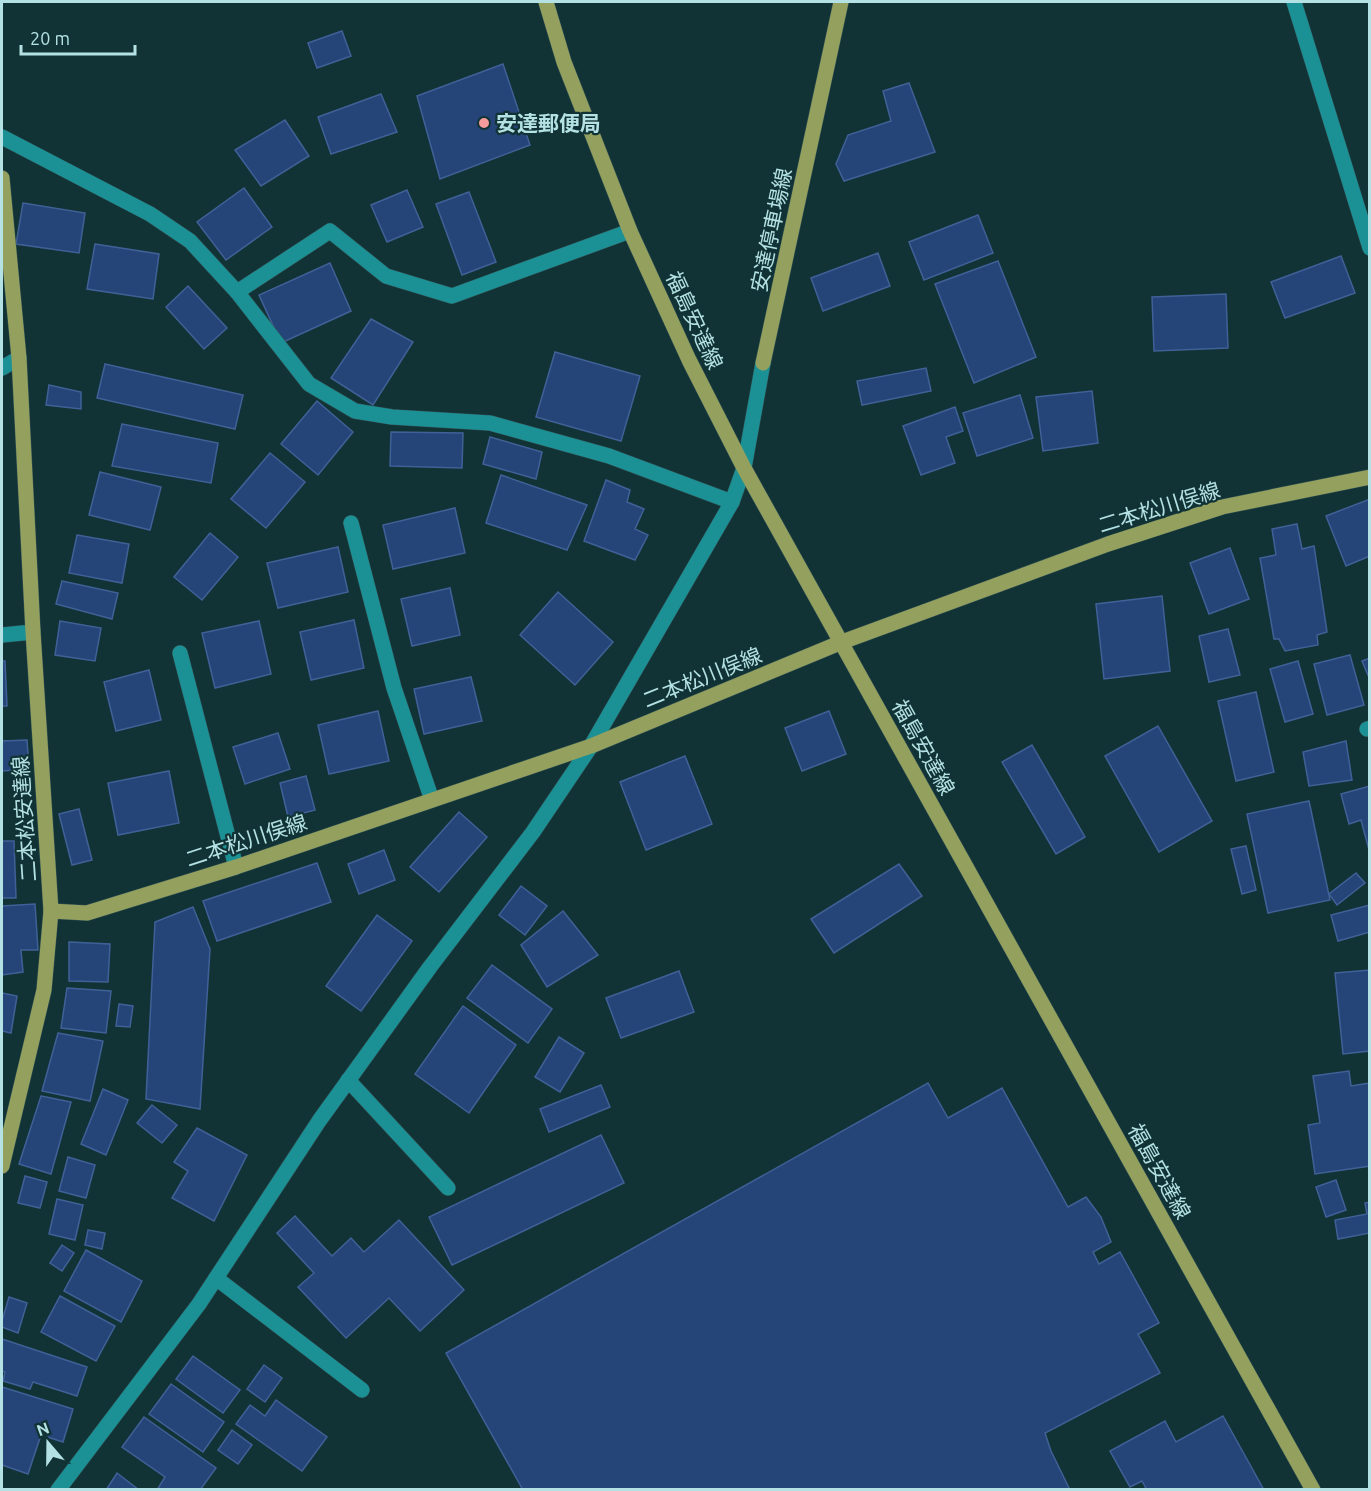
<svg xmlns="http://www.w3.org/2000/svg" width="1371" height="1491" font-family="Ubuntu,'Noto Sans JP',sans-serif">
<style>
.building{fill:#254478;stroke:#406197;stroke-width:1.5}
.lines{fill:none;stroke-linecap:round;stroke-linejoin:round}
.minor-casing{stroke:#325255;stroke-width:16}
.major-casing{stroke:#325255;stroke-width:16}
.minor{stroke:#1b9196;stroke-width:15}
.major{stroke:#94a05e;stroke-width:15}
.poi-dot{fill:#f59b9b;stroke:#123335;stroke-width:2}
.labels{text-anchor:middle;dominant-baseline:central;stroke-width:4.5;stroke-linejoin:round;paint-order:stroke}
.poi-label{font-size:21px;font-weight:bold;fill:#b3e1e4;stroke:#123335;text-anchor:start}
.street-label{font-size:21px;fill:#b3e1e4;stroke:#123335}
</style>
<rect width="100%" height="100%" fill="#123335"/>
<!-- building -->
<g class="building">
<path d="M 342,31 L 351,56 L 317,68 L 308,43 Z"/>
<path d="M 503,64 L 530,145 L 440,179 L 417,96 Z"/>
<path d="M 909,83 L 935,152 L 844,181 L 836,164 L 848,135 L 891,121 L 883,91 Z"/>
<path d="M 381,94 L 397,132 L 331,154 L 318,117 Z"/>
<path d="M 285,120 L 309,156 L 261,186 L 235,150 Z"/>
<path d="M 244,188 L 272,227 L 226,260 L 197,222 Z"/>
<path d="M 407,190 L 423,227 L 387,242 L 371,205 Z"/>
<path d="M 469,192 L 496,262 L 462,275 L 436,204 Z"/>
<path d="M 23,203 L 85,213 L 79,253 L 16,244 Z"/>
<path d="M 978,215 L 993,253 L 924,280 L 909,242 Z"/>
<path d="M 95,244 L 159,254 L 153,299 L 87,289 Z"/>
<path d="M 878,253 L 890,286 L 823,311 L 811,278 Z"/>
<path d="M 1341,256 L 1355,293 L 1285,318 L 1271,282 Z"/>
<path d="M 998,261 L 1036,357 L 974,383 L 935,284 Z"/>
<path d="M 330,263 L 351,311 L 281,343 L 259,295 Z"/>
<path d="M 188,286 L 227,328 L 204,349 L 166,307 Z"/>
<path d="M 1226,294 L 1228,348 L 1154,351 L 1152,297 Z"/>
<path d="M 371,319 L 413,342 L 373,405 L 331,378 Z"/>
<path d="M 555,352 L 640,376 L 621,441 L 536,417 Z"/>
<path d="M 105,364 L 243,395 L 235,429 L 97,398 Z"/>
<path d="M 926,368 L 931,391 L 862,405 L 857,381 Z"/>
<path d="M 49,385 L 81,392 L 81,409 L 46,405 Z"/>
<path d="M 1092,391 L 1098,443 L 1043,451 L 1036,397 Z"/>
<path d="M 1020,395 L 1033,438 L 977,456 L 963,413 Z"/>
<path d="M 317,401 L 353,432 L 318,475 L 281,444 Z"/>
<path d="M 955,407 L 963,431 L 946,437 L 955,463 L 921,475 L 903,426 Z"/>
<path d="M 122,424 L 218,443 L 211,483 L 112,466 Z"/>
<path d="M 391,432 L 463,433 L 462,468 L 390,466 Z"/>
<path d="M 490,437 L 542,452 L 536,479 L 483,464 Z"/>
<path d="M 270,453 L 305,482 L 266,528 L 231,499 Z"/>
<path d="M 100,472 L 161,487 L 150,530 L 89,515 Z"/>
<path d="M 501,475 L 587,505 L 567,550 L 486,523 Z"/>
<path d="M 606,480 L 630,490 L 627,502 L 644,509 L 635,529 L 648,535 L 635,560 L 584,541 Z"/>
<path d="M 1370,499 L 1370,556 L 1346,566 L 1326,516 Z"/>
<path d="M 455,508 L 465,553 L 393,569 L 383,525 Z"/>
<path d="M 1297,524 L 1302,549 L 1314,546 L 1327,632 L 1317,635 L 1318,645 L 1285,651 L 1279,639 L 1274,639 L 1260,558 L 1276,555 L 1272,529 Z"/>
<path d="M 210,533 L 238,557 L 202,600 L 174,577 Z"/>
<path d="M 77,535 L 129,544 L 122,583 L 69,573 Z"/>
<path d="M 338,547 L 348,592 L 278,608 L 267,563 Z"/>
<path d="M 1230,548 L 1249,599 L 1209,614 L 1190,563 Z"/>
<path d="M 62,581 L 118,593 L 112,619 L 56,604 Z"/>
<path d="M 450,588 L 460,635 L 412,646 L 401,599 Z"/>
<path d="M 558,592 L 613,642 L 575,685 L 520,635 Z"/>
<path d="M 1162,596 L 1170,671 L 1104,679 L 1096,604 Z"/>
<path d="M 354,620 L 364,668 L 311,680 L 300,632 Z"/>
<path d="M 60,621 L 101,628 L 95,661 L 55,655 Z"/>
<path d="M 259,621 L 271,674 L 215,688 L 202,633 Z"/>
<path d="M 1228,629 L 1240,675 L 1209,682 L 1199,636 Z"/>
<path d="M 1350,655 L 1364,705 L 1327,715 L 1314,664 Z"/>
<path d="M 1370,658 L 1370,680 L 1362,661 Z"/>
<path d="M 2,661 L 5,661 L 7,706 L 2,706 Z"/>
<path d="M 1298,661 L 1313,714 L 1285,722 L 1270,669 Z"/>
<path d="M 149,670 L 161,720 L 116,731 L 104,682 Z"/>
<path d="M 471,677 L 482,721 L 424,734 L 414,689 Z"/>
<path d="M 1256,692 L 1274,772 L 1236,781 L 1218,701 Z"/>
<path d="M 378,711 L 389,761 L 329,774 L 318,725 Z"/>
<path d="M 829,711 L 846,754 L 802,771 L 785,728 Z"/>
<path d="M 1158,726 L 1212,821 L 1159,852 L 1105,756 Z"/>
<path d="M 278,733 L 290,769 L 245,784 L 233,747 Z"/>
<path d="M 27,740 L 29,769 L 2,771 L 2,741 Z"/>
<path d="M 1346,741 L 1352,780 L 1309,786 L 1303,752 Z"/>
<path d="M 1032,745 L 1085,837 L 1056,854 L 1002,762 Z"/>
<path d="M 685,756 L 712,824 L 646,850 L 620,782 Z"/>
<path d="M 169,771 L 179,823 L 118,835 L 108,783 Z"/>
<path d="M 306,776 L 315,810 L 288,817 L 280,783 Z"/>
<path d="M 1370,786 L 1370,850 L 1369,850 L 1361,820 L 1349,824 L 1341,794 Z"/>
<path d="M 1309,801 L 1330,900 L 1268,913 L 1247,814 Z"/>
<path d="M 79,809 L 92,860 L 72,865 L 59,814 Z"/>
<path d="M 459,812 L 487,837 L 439,892 L 410,867 Z"/>
<path d="M 2,841 L 14,841 L 16,898 L 2,898 Z"/>
<path d="M 1246,846 L 1256,890 L 1242,894 L 1231,849 Z"/>
<path d="M 384,850 L 395,880 L 359,894 L 348,864 Z"/>
<path d="M 317,863 L 331,902 L 217,941 L 203,901 Z"/>
<path d="M 899,864 L 922,896 L 834,953 L 811,919 Z"/>
<path d="M 1356,873 L 1365,883 L 1337,905 L 1329,894 Z"/>
<path d="M 521,886 L 547,906 L 525,935 L 499,915 Z"/>
<path d="M 35,904 L 38,950 L 21,950 L 23,972 L 2,975 L 2,906 Z"/>
<path d="M 1370,905 L 1370,932 L 1338,941 L 1331,915 Z"/>
<path d="M 193,907 L 210,949 L 200,1109 L 146,1099 L 155,922 Z"/>
<path d="M 563,911 L 598,955 L 547,987 L 521,945 Z"/>
<path d="M 377,915 L 412,941 L 361,1011 L 326,986 Z"/>
<path d="M 69,942 L 110,944 L 108,982 L 69,981 Z"/>
<path d="M 492,965 L 552,1009 L 528,1043 L 467,998 Z"/>
<path d="M 1370,970 L 1370,1051 L 1343,1054 L 1335,973 Z"/>
<path d="M 679,971 L 694,1012 L 621,1038 L 606,998 Z"/>
<path d="M 67,988 L 111,991 L 106,1033 L 61,1028 Z"/>
<path d="M 2,993 L 17,996 L 11,1033 L 2,1031 Z"/>
<path d="M 119,1004 L 133,1006 L 130,1027 L 116,1026 Z"/>
<path d="M 463,1006 L 516,1045 L 469,1113 L 415,1074 Z"/>
<path d="M 58,1033 L 103,1041 L 90,1101 L 42,1091 Z"/>
<path d="M 559,1037 L 584,1053 L 560,1092 L 535,1077 Z"/>
<path d="M 1349,1071 L 1351,1086 L 1370,1083 L 1370,1166 L 1315,1174 L 1308,1125 L 1320,1123 L 1313,1076 Z"/>
<path d="M 928,1083 L 948,1118 L 1002,1088 L 1068,1207 L 1086,1197 L 1101,1217 L 1111,1242 L 1093,1252 L 1099,1264 L 1120,1252 L 1159,1323 L 1138,1334 L 1160,1373 L 1045,1433 L 1051,1451 L 1070,1490 L 523,1490 L 446,1353 Z"/>
<path d="M 601,1085 L 610,1107 L 549,1132 L 540,1109 Z"/>
<path d="M 103,1089 L 128,1100 L 106,1155 L 81,1144 Z"/>
<path d="M 41,1096 L 71,1102 L 51,1174 L 19,1164 Z"/>
<path d="M 152,1105 L 177,1125 L 162,1143 L 137,1123 Z"/>
<path d="M 197,1128 L 247,1155 L 214,1221 L 172,1198 L 188,1171 L 174,1162 Z"/>
<path d="M 601,1135 L 624,1183 L 452,1265 L 429,1217 Z"/>
<path d="M 68,1157 L 95,1165 L 86,1198 L 59,1191 Z"/>
<path d="M 25,1176 L 47,1182 L 40,1208 L 18,1203 Z"/>
<path d="M 1336,1180 L 1346,1210 L 1326,1217 L 1316,1187 Z"/>
<path d="M 57,1199 L 83,1205 L 75,1240 L 49,1234 Z"/>
<path d="M 1370,1202 L 1370,1233 L 1338,1239 L 1335,1220 L 1367,1214 L 1365,1203 Z"/>
<path d="M 295,1216 L 332,1256 L 351,1238 L 364,1252 L 399,1220 L 464,1290 L 420,1331 L 389,1298 L 346,1338 L 298,1287 L 314,1273 L 277,1233 Z"/>
<path d="M 88,1230 L 105,1233 L 102,1249 L 85,1245 Z"/>
<path d="M 62,1245 L 74,1253 L 62,1271 L 50,1263 Z"/>
<path d="M 86,1250 L 142,1281 L 121,1322 L 64,1291 Z"/>
<path d="M 60,1296 L 115,1326 L 96,1361 L 41,1332 Z"/>
<path d="M 9,1297 L 27,1303 L 18,1333 L 2,1327 L 2,1321 Z"/>
<path d="M 2,1339 L 87,1367 L 77,1396 L 33,1382 L 30,1389 L 3,1381 L 5,1372 L 2,1371 Z"/>
<path d="M 193,1356 L 240,1390 L 223,1413 L 176,1379 Z"/>
<path d="M 264,1365 L 282,1378 L 265,1402 L 247,1389 Z"/>
<path d="M 171,1384 L 224,1422 L 203,1452 L 149,1414 Z"/>
<path d="M 2,1387 L 73,1409 L 63,1442 L 41,1435 L 28,1474 L 2,1465 Z"/>
<path d="M 276,1400 L 327,1437 L 302,1471 L 236,1424 L 250,1405 L 265,1416 Z"/>
<path d="M 1223,1416 L 1264,1490 L 1147,1490 L 1142,1481 L 1130,1487 L 1110,1451 L 1165,1421 L 1176,1442 Z"/>
<path d="M 144,1417 L 216,1468 L 200,1490 L 157,1490 L 165,1477 L 122,1447 Z"/>
<path d="M 232,1430 L 252,1445 L 238,1464 L 218,1450 Z"/>
<path d="M 117,1473 L 139,1490 L 106,1490 Z"/>
</g>
<g class="lines">
<!-- minor casing -->
<g class="minor-casing">
<g id="minor">
<path d="M 1294,2 L 1370,248"/>
<path d="M 2,137 L 150,214 L 190,241 L 237,292 L 309,384 L 355,411 L 392,417 L 490,423 L 609,456 L 732,502"/>
<path d="M 237,292 L 330,231 L 386,276 L 452,296 L 630,231"/>
<path d="M 2,368 L 19,358"/>
<path d="M 351,523 L 394,688 L 432,800"/>
<path d="M 2,635 L 33,632"/>
<path d="M 180,653 L 236,867"/>
<path d="M 1367,729 L 1370,728"/>
<path d="M 348,1080 L 448,1188"/>
<path d="M 216,1278 L 362,1390"/>
<path d="M 58,1490 L 199,1304 L 319,1121 L 430,967 L 533,832 L 591,746 L 732,502 L 744,468 L 763,363"/>
</g>
</g>
<!-- major casing -->
<g class="major-casing">
<g id="major">
<path d="M 546,2 L 564,62 L 630,231 L 689,360 L 744,468 L 1313,1490"/>
<path d="M 2,178 L 19,358 L 33,632 L 51,911 L 44,990 L 2,1166"/>
<path d="M 763,363 L 841,2"/>
<path d="M 51,911 L 87,913 L 236,867 L 591,746 L 842,642 L 1108,544 L 1222,507 L 1370,477"/>
</g>
</g>
<!-- minor -->
<use href="#minor" class="minor"/>
<!-- major -->
<use href="#major" class="major"/>
</g>
<!-- markers -->
<circle class="poi-dot" cx="484" cy="123" r="6"/>
<g class="labels">
<!-- poi labels -->
<g class="poi-label">
<text x="496" y="123">安達郵便局</text>
</g>
<!-- street labels -->
<g class="street-label">
<text transform="translate(771 230) rotate(-78)">安達停車場線</text>
<text transform="translate(695 320) rotate(65)">福島安達線</text>
<text transform="translate(1159 507) rotate(-17)">二本松川俣線</text>
<text transform="translate(702 677) rotate(-22)">二本松川俣線</text>
<text transform="translate(924 747) rotate(61)">福島安達線</text>
<text transform="translate(24 819) rotate(-94)">二本松安達線</text>
<text transform="translate(246 840) rotate(-18)">二本松川俣線</text>
<text transform="translate(1160 1171) rotate(61)">福島安達線</text>
</g>
</g>
<!-- border -->
<rect width="1371" height="1491" fill="none" stroke="#b3e1e4" stroke-width="6"/>
<!-- north arrow -->
<g transform="translate(48 1443) rotate(340)" stroke="#123335" stroke-width="4.5" paint-order="stroke">
<path d="M0-4.5L10 22L0 15L-10 22Z" fill="#b3e1e4"/>
<text y="-9" font-size="16" font-weight="bold" text-anchor="middle" fill="#b3e1e4">N</text>
</g>
<!-- scale -->
<path d="M21 45v9h114v-9" fill="none" stroke="#b3e1e4" stroke-width="3"/>
<text x="30" y="45" font-size="18" fill="#b3e1e4" stroke="#123335" stroke-width="4.5" paint-order="stroke">20 m</text>
</svg>
